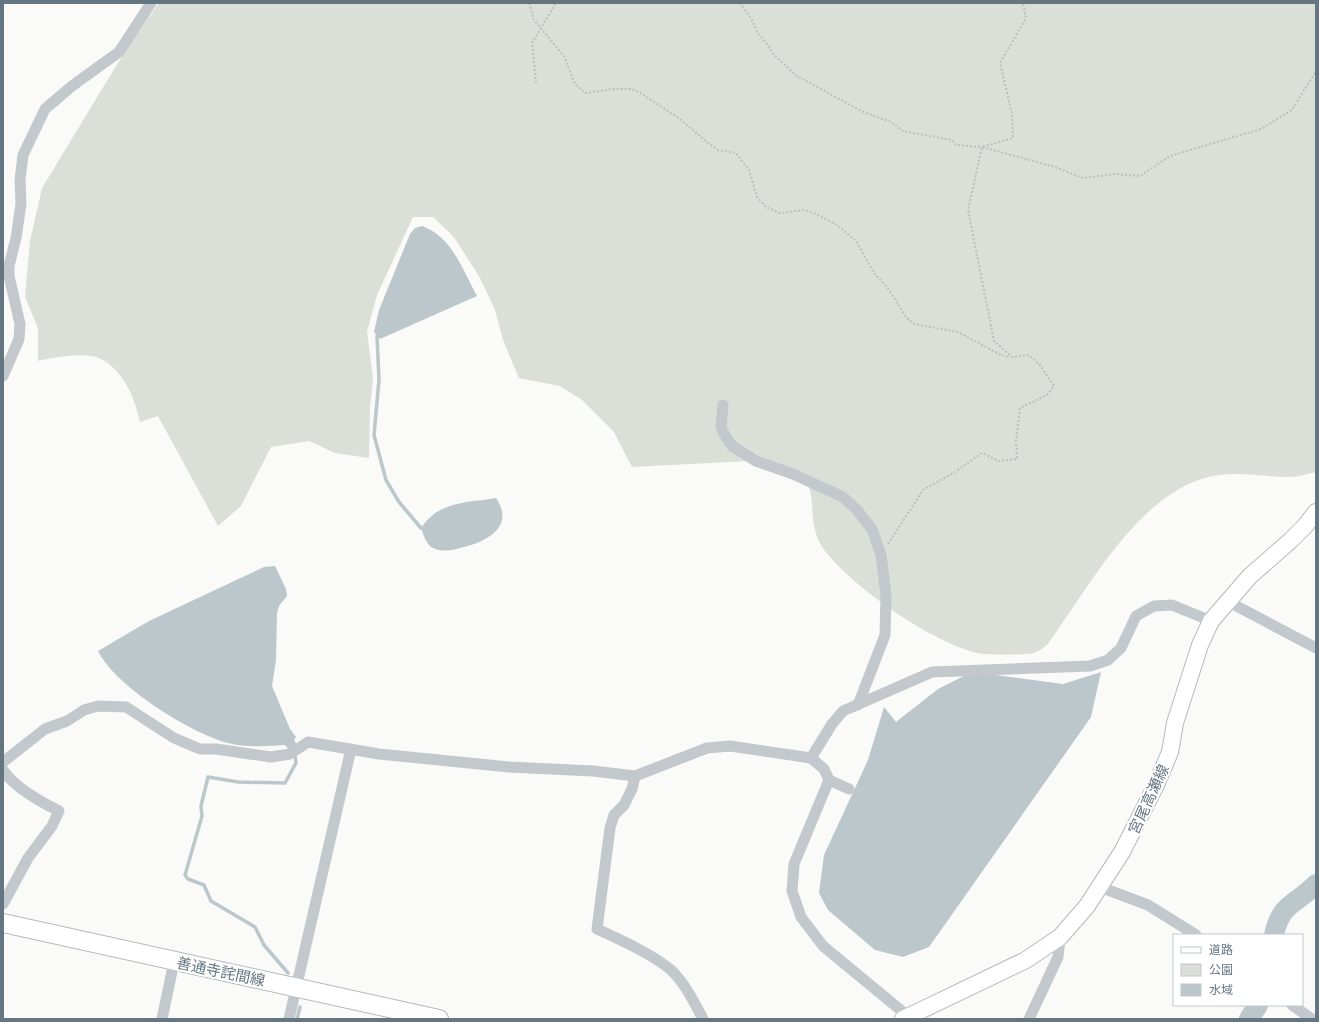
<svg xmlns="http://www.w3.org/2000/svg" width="1319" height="1022" font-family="Commissioner,'Noto Sans JP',sans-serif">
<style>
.green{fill:#dadfd7}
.water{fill:#bbc7cb}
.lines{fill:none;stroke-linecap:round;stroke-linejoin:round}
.stream{stroke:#bbc7cb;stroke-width:3.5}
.river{stroke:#bbc7cb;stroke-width:20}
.secondary-casing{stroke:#b3babf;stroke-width:18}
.primary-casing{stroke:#b5babe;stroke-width:20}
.path{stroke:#bbbfc2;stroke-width:2;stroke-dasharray:2 2;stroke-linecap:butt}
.street{stroke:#c3c8cc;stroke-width:11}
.secondary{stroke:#fff;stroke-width:16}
.primary{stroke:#fff;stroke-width:18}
.labels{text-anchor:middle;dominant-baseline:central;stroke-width:4;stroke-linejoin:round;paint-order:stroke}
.street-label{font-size:15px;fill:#657683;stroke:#fff}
</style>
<rect width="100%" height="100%" fill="#fafaf8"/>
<!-- green -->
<path class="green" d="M 159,3 L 1316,3 L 1316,472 C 1307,474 1298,477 1289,477 C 1266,477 1242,472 1219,475 C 1142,485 1089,588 1047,645 C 1043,648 1039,651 1034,653 C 1026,655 985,655 977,653 C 930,641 855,589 825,551 C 796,512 837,478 767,460 L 632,467 L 614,432 L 582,400 L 560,386 L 519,378 L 503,340 L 495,310 L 480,278 L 454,237 L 433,217 L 413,217 L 377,295 L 367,332 L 373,378 L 370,408 L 369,458 L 335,453 L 309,441 L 271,447 L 241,506 L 218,526 L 158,416 L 140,422 C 135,398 123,369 99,358 C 85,352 53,357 38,361 L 38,328 L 25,297 L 30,241 L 42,188 L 127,48 Z"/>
<!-- water -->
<g class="water">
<path d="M 422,226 C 452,236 463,271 477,296 L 380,339 L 374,332 L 379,310 L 410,234 L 415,228 Z"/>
<path d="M 496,498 C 515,526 488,541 464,547 C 453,550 441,553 431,547 C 426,543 423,534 421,528 C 439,501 466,503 496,498 Z"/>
<path d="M 275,566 L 286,589 L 287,596 L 279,606 L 277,613 L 276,660 L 272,686 L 290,729 L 296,737 L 294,740 L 298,746 L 289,750 L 285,745 C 267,746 245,748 228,743 C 190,733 115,686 98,651 L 149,621 L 264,567 Z"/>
<path d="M 972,672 L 1063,684 L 1101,672 L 1091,717 L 929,947 L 903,957 L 875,950 L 828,910 L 819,893 L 824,855 L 868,760 L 884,707 L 896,722 L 938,689 Z"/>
</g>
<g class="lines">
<!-- stream -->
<g class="stream">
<path d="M 377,336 L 379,380 L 374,435 L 386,480 L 399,502 L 421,528"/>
<path d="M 288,973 L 264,945 L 255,927 L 211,901 L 204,885 L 188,879 L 185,875 L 202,816 L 201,806 L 208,777 L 238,782 L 285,783 L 296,763 L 295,756"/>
<path d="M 297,1019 L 300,1007"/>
</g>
<!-- river -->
<g class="river">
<path d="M 1274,935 C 1281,902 1296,905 1316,884"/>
<path d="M 1249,1019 L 1258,1005"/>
</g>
<!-- secondary casing -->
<g class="secondary-casing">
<path id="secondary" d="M 903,1019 L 1026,960 L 1060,937 L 1087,906 L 1122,852 L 1156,785 L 1170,752 L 1175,723 L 1200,645 L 1211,621 L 1250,576 L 1290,541 L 1305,526 L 1316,512"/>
</g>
<!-- primary casing -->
<g class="primary-casing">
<path id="primary" d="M 3,923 L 439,1019"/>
</g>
<!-- path -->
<g class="path">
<path d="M 529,3 L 534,20 L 564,56 L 575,84 L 585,93 L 613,89 L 631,89 L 639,92 L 680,119 L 707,142 L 718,150 L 736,153 L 749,170 L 757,197 L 766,207 L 780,213 L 804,210 L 814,213 L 837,225 L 856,241 L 874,273 L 887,287 L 906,317 L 914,324 L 958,332 L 1001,355 L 1009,357"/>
<path d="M 740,3 L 752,20 L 757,32 L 768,45 L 772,53 L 797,76 L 861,111 L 891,122 L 903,131 L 952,140 L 956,145 L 982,147 L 1055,167 L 1083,178 L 1114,174 L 1140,176 L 1170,156 L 1261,129 L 1292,110 L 1316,71"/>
<path d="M 536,83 L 532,43 L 556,3"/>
<path d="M 888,544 L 923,490 L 955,472 L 982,453 L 999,461 L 1017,459 L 1016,440 L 1020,408 L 1047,395 L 1054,386 L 1040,365 L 1029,355 L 1012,357 L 994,341 L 968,210 L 982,147 L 1013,138 L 1012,114 L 1000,63 L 1026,18 L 1023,3"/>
</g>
<!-- street -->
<g class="street">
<path d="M 3,376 L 19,339 L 20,324 L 9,276 L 9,266 L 16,238 L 21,204 L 20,180 L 23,155 L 45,109 L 72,86 L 119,52 L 151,3"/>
<path d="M 723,405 L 721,427 L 723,432 L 732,446 L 756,461 L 793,474 L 843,497 L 857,510 L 872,529 L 881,555 L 886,595 L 885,635 L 858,705"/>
<path d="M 1227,601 L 1316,648"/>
<path d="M 811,758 L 832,724 L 843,711 L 932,672 L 1090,666 L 1108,660 L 1121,648 L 1136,616 L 1154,606 L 1172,605 L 1211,621"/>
<path d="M 3,762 L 45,729 L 67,721 L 84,710 L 98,706 L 126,707 L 174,738 L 200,749 L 216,749 L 271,757 L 290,754 L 308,742 L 379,754 L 509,767 L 593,771 L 635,776 L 707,748 L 730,746 L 811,758 L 824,769 L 829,780 L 794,864 L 792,891 L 801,917 L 823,946 L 909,1017"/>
<path d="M 3,770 C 13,786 41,802 59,811 L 52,826 L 28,858 L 3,904"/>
<path d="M 635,776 L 632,789 L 624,805 L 614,815 L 610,828 L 597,929 C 619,939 652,954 671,970 C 685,983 694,1002 703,1019"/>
<path d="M 829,780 L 849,789"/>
<path d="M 1100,887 L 1148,905 L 1196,935"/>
<path d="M 1292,1005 L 1312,1019"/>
<path d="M 162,1019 L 174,962"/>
<path d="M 289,1019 L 351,749"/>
<path d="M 1029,1019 L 1058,957 L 1060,937"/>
</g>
<!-- secondary -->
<use href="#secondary" class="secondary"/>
<!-- primary -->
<use href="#primary" class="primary"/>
</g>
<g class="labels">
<!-- street labels -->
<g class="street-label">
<text transform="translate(1148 799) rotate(-65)">宮尾高瀬線</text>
<text transform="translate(221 971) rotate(12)">善通寺詫間線</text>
</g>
</g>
<!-- border -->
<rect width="1319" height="1022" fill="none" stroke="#657683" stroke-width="8"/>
<!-- legend -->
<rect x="1173" y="934" width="130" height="72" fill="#ffffff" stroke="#c1c8cd"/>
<rect x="1181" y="947" width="20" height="6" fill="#ffffff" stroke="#c1c8cd"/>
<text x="1209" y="954" font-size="12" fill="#657683">道路</text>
<rect x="1181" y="964" width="20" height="12" fill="#dadfd7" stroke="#c1c8cd"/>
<text x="1209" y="974" font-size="12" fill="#657683">公園</text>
<rect x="1181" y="984" width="20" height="12" fill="#bbc7cb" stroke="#c1c8cd"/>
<text x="1209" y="994" font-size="12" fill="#657683">水域</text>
</svg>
